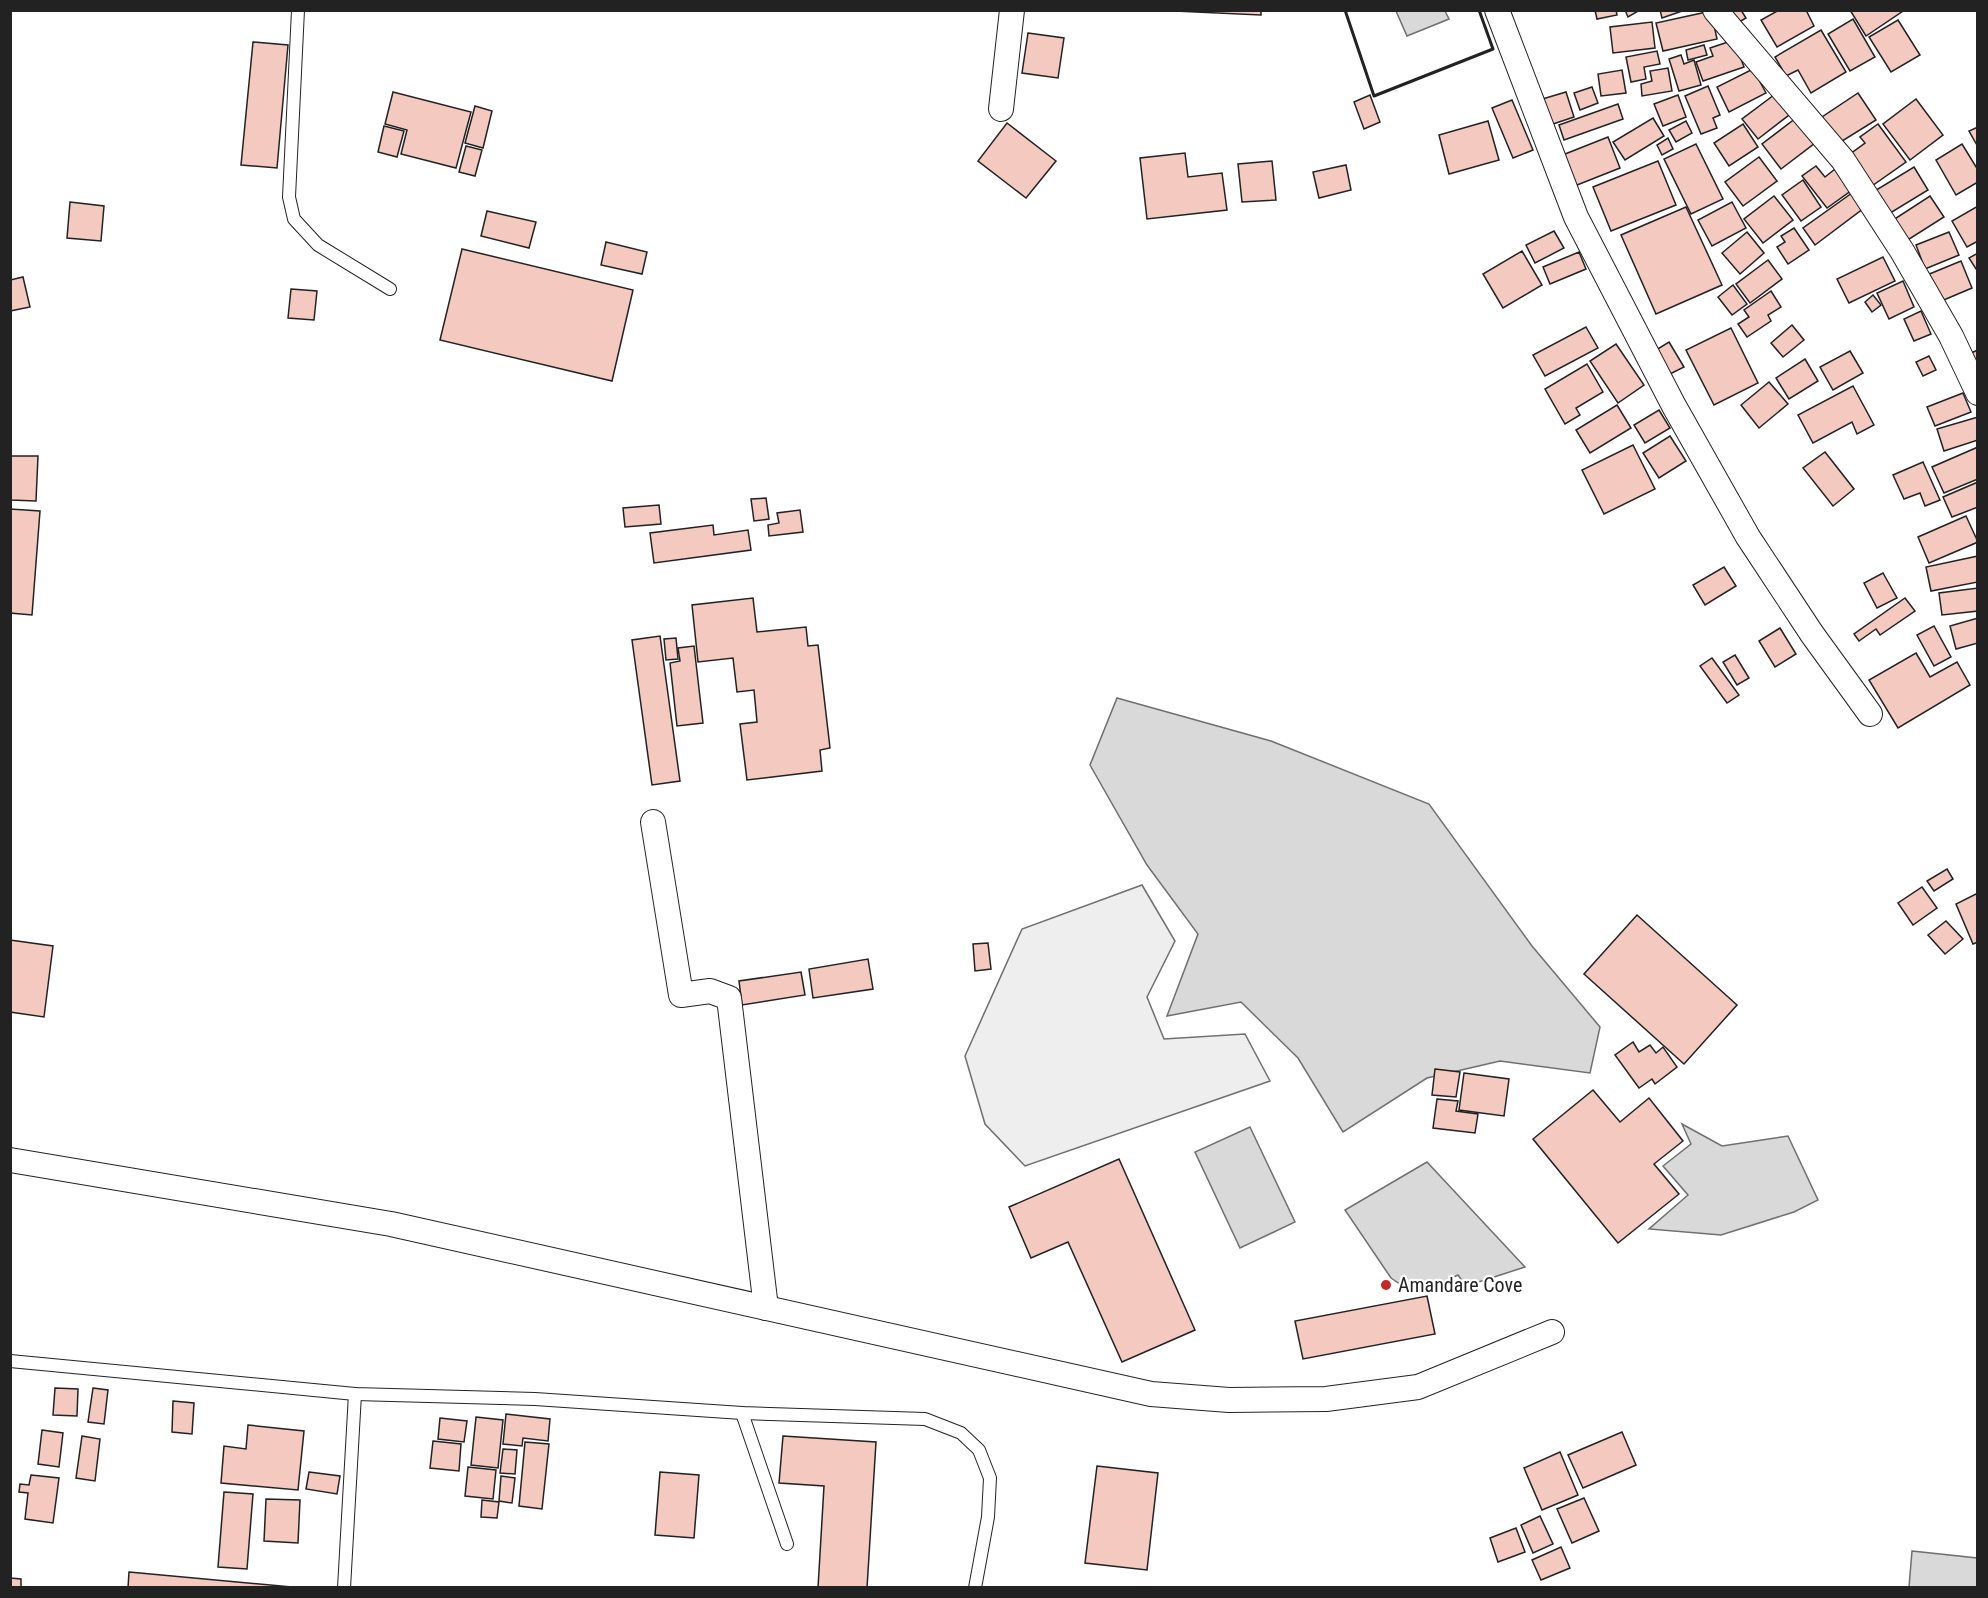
<svg xmlns="http://www.w3.org/2000/svg" width="1988" height="1598" font-family="'Roboto Condensed',sans-serif">
<style>
.green{fill:#eee;stroke:#6f6f6f;stroke-width:1.5}
.water{fill:#d9d9d9;stroke:#6f6f6f;stroke-width:1.5}
.building{fill:#f3c9c0;stroke:#222;stroke-width:1.5}
.lines{fill:none;stroke-linecap:round;stroke-linejoin:round}
.lane-casing{stroke:#222;stroke-width:14}
.street-casing{stroke:#222;stroke-width:26}
.lane{stroke:#fff;stroke-width:12}
.street{stroke:#fff;stroke-width:24}
.wall{stroke:#222;stroke-width:3}
.poi-dot{fill:#c62828;stroke:#fff;stroke-width:2}
.labels{text-anchor:middle;dominant-baseline:central;stroke-width:4.5;stroke-linejoin:round;paint-order:stroke}
.poi-label{font-size:20px;fill:#222;stroke:#fff;text-anchor:start}
</style>
<rect width="100%" height="100%" fill="#fff"/>
<!-- green -->
<path class="green" d="M 1142,885 L 1175,941 L 1147,997 L 1164,1039 L 1245,1034 L 1270,1081 L 1025,1166 L 985,1124 L 965,1056 L 1022,929 Z"/>
<!-- water -->
<g class="water">
<path d="M 1396,11 L 1445,11 L 1449,19 L 1407,36 Z"/>
<path d="M 1117,698 L 1271,741 L 1429,804 L 1532,946 L 1600,1027 L 1590,1073 L 1500,1061 L 1427,1078 L 1343,1132 L 1298,1058 L 1241,1002 L 1167,1016 L 1198,934 L 1147,865 L 1090,765 Z"/>
<path d="M 1682,1124 L 1722,1146 L 1788,1136 L 1818,1200 L 1794,1212 L 1721,1235 L 1649,1229 L 1688,1195 L 1663,1166 L 1691,1144 Z"/>
<path d="M 1250,1127 L 1295,1222 L 1240,1248 L 1195,1152 Z"/>
<path d="M 1427,1162 L 1525,1267 L 1466,1286 L 1458,1275 C 1433,1286 1415,1297 1391,1278 L 1345,1210 Z"/>
<path d="M 1912,1551 L 1977,1558 L 1977,1587 L 1909,1587 Z"/>
</g>
<!-- building -->
<g class="building">
<path d="M 1152,10 L 1261,10 L 1261,15 Z"/>
<path d="M 1595,10 L 1616,10 L 1617,15 L 1597,19 Z"/>
<path d="M 1625,10 L 1640,10 L 1628,17 Z"/>
<path d="M 1660,10 L 1685,10 L 1662,18 Z"/>
<path d="M 1727,10 L 1741,10 L 1746,18 L 1736,24 Z"/>
<path d="M 1779,10 L 1806,10 L 1814,26 L 1777,47 L 1761,20 Z"/>
<path d="M 1850,10 L 1903,10 L 1903,11 L 1866,36 Z"/>
<path d="M 1711,11 L 1717,39 L 1663,51 L 1656,23 Z"/>
<path d="M 1853,19 L 1875,57 L 1850,71 L 1828,34 Z"/>
<path d="M 1898,20 L 1920,55 L 1891,72 L 1869,37 Z"/>
<path d="M 1652,22 L 1655,48 L 1613,53 L 1610,27 Z"/>
<path d="M 1821,30 L 1846,72 L 1811,93 L 1798,70 L 1786,76 L 1775,57 Z"/>
<path d="M 1028,33 L 1064,38 L 1058,78 L 1022,73 Z"/>
<path d="M 1734,40 L 1744,67 L 1703,81 L 1696,62 L 1713,56 L 1710,48 Z"/>
<path d="M 253,42 L 288,45 L 277,168 L 241,165 Z"/>
<path d="M 1704,45 L 1707,55 L 1688,60 L 1686,50 Z"/>
<path d="M 1657,51 L 1660,64 L 1644,67 L 1646,79 L 1631,82 L 1626,57 Z"/>
<path d="M 1681,55 L 1684,64 L 1694,60 L 1701,85 L 1679,91 L 1669,59 Z"/>
<path d="M 1668,68 L 1672,91 L 1642,96 L 1641,84 L 1652,81 L 1650,71 Z"/>
<path d="M 1753,69 L 1766,93 L 1729,112 L 1717,87 Z"/>
<path d="M 1622,70 L 1626,93 L 1601,96 L 1598,74 Z"/>
<path d="M 1708,86 L 1720,115 L 1713,118 L 1717,128 L 1701,134 L 1685,96 Z"/>
<path d="M 1592,87 L 1598,103 L 1580,110 L 1574,93 Z"/>
<path d="M 393,92 L 471,112 L 456,168 L 401,154 L 407,130 L 385,124 Z"/>
<path d="M 1566,92 L 1574,117 L 1547,126 L 1539,100 Z"/>
<path d="M 1778,92 L 1793,112 L 1758,139 L 1742,119 Z"/>
<path d="M 1858,93 L 1876,120 L 1839,143 L 1822,117 Z"/>
<path d="M 1370,95 L 1380,122 L 1364,129 L 1354,102 Z"/>
<path d="M 1678,95 L 1686,117 L 1663,126 L 1654,104 Z"/>
<path d="M 1916,99 L 1943,135 L 1910,160 L 1883,124 Z"/>
<path d="M 1512,100 L 1533,150 L 1513,158 L 1492,108 Z"/>
<path d="M 1618,104 L 1623,119 L 1564,140 L 1559,125 Z"/>
<path d="M 475,106 L 492,111 L 483,148 L 465,143 Z"/>
<path d="M 1653,118 L 1664,136 L 1625,160 L 1613,142 Z"/>
<path d="M 1796,118 L 1815,143 L 1781,169 L 1762,144 Z"/>
<path d="M 1488,121 L 1499,160 L 1449,174 L 1439,135 Z"/>
<path d="M 1686,121 L 1692,133 L 1676,142 L 1669,130 Z"/>
<path d="M 1007,123 L 1056,161 L 1026,198 L 978,161 Z"/>
<path d="M 1743,124 L 1758,147 L 1729,166 L 1714,143 Z"/>
<path d="M 1878,124 L 1906,162 L 1869,188 L 1846,157 L 1865,143 L 1860,137 Z"/>
<path d="M 384,126 L 404,131 L 397,157 L 378,152 Z"/>
<path d="M 1978,127 L 1978,147 L 1969,131 Z"/>
<path d="M 1608,137 L 1620,168 L 1572,187 L 1560,156 Z"/>
<path d="M 1668,138 L 1673,149 L 1662,155 L 1657,145 Z"/>
<path d="M 1696,144 L 1723,199 L 1691,214 L 1664,159 Z"/>
<path d="M 1962,144 L 1978,170 L 1978,182 L 1956,195 L 1936,160 Z"/>
<path d="M 466,146 L 482,150 L 475,176 L 459,172 Z"/>
<path d="M 1185,153 L 1188,177 L 1222,173 L 1227,210 L 1147,219 L 1140,158 Z"/>
<path d="M 1759,157 L 1777,181 L 1743,206 L 1725,182 Z"/>
<path d="M 1272,161 L 1276,200 L 1242,202 L 1238,164 Z"/>
<path d="M 1658,161 L 1676,205 L 1611,231 L 1593,187 Z"/>
<path d="M 1346,165 L 1351,190 L 1319,198 L 1313,172 Z"/>
<path d="M 1816,166 L 1825,177 L 1835,169 L 1852,190 L 1827,208 L 1802,176 Z"/>
<path d="M 1914,167 L 1928,190 L 1887,215 L 1873,192 Z"/>
<path d="M 1803,180 L 1821,207 L 1801,221 L 1782,195 Z"/>
<path d="M 1852,193 L 1864,208 L 1815,245 L 1803,228 Z"/>
<path d="M 1774,196 L 1793,220 L 1763,243 L 1744,219 Z"/>
<path d="M 1930,196 L 1944,217 L 1903,243 L 1890,222 Z"/>
<path d="M 70,202 L 104,206 L 101,241 L 67,238 Z"/>
<path d="M 1732,202 L 1746,228 L 1712,246 L 1698,220 Z"/>
<path d="M 1978,206 L 1978,241 L 1967,247 L 1952,221 Z"/>
<path d="M 1686,207 L 1722,285 L 1656,314 L 1621,235 Z"/>
<path d="M 487,211 L 536,222 L 529,248 L 481,236 Z"/>
<path d="M 1794,228 L 1809,250 L 1788,264 L 1777,247 L 1785,242 L 1781,236 Z"/>
<path d="M 1554,231 L 1564,248 L 1535,263 L 1526,245 Z"/>
<path d="M 1747,232 L 1764,253 L 1740,274 L 1722,253 Z"/>
<path d="M 1949,232 L 1959,255 L 1925,269 L 1916,245 Z"/>
<path d="M 606,242 L 647,252 L 642,274 L 601,265 Z"/>
<path d="M 462,249 L 633,290 L 612,381 L 440,340 Z"/>
<path d="M 1522,251 L 1542,285 L 1503,308 L 1483,274 Z"/>
<path d="M 1579,252 L 1586,269 L 1550,284 L 1543,267 Z"/>
<path d="M 1978,253 L 1978,272 L 1969,258 Z"/>
<path d="M 1883,257 L 1895,281 L 1849,303 L 1837,279 Z"/>
<path d="M 1768,260 L 1782,279 L 1750,303 L 1736,284 Z"/>
<path d="M 1961,261 L 1972,288 L 1939,302 L 1927,275 Z"/>
<path d="M 23,277 L 30,307 L 10,311 L 10,280 Z"/>
<path d="M 1903,281 L 1914,307 L 1889,319 L 1877,293 Z"/>
<path d="M 1733,285 L 1747,304 L 1732,315 L 1718,297 Z"/>
<path d="M 291,289 L 317,291 L 314,320 L 288,318 Z"/>
<path d="M 1771,291 L 1781,307 L 1768,315 L 1771,321 L 1747,337 L 1738,324 L 1749,317 L 1744,310 Z"/>
<path d="M 1873,295 L 1881,305 L 1872,312 L 1865,302 Z"/>
<path d="M 1921,311 L 1931,334 L 1914,341 L 1904,319 Z"/>
<path d="M 1792,325 L 1804,340 L 1783,357 L 1771,343 Z"/>
<path d="M 1586,327 L 1598,348 L 1545,376 L 1533,355 Z"/>
<path d="M 1731,328 L 1758,383 L 1714,405 L 1686,350 Z"/>
<path d="M 1669,342 L 1684,367 L 1670,374 L 1656,350 Z"/>
<path d="M 1616,344 L 1644,385 L 1618,403 L 1590,361 Z"/>
<path d="M 1978,350 L 1978,369 L 1964,356 Z"/>
<path d="M 1850,351 L 1863,373 L 1833,390 L 1820,367 Z"/>
<path d="M 1929,356 L 1936,370 L 1923,376 L 1916,362 Z"/>
<path d="M 1805,359 L 1818,381 L 1789,399 L 1776,378 Z"/>
<path d="M 1587,364 L 1603,392 L 1576,408 L 1580,415 L 1565,424 L 1545,389 Z"/>
<path d="M 1769,382 L 1788,404 L 1759,428 L 1741,405 Z"/>
<path d="M 1853,386 L 1874,425 L 1857,434 L 1852,422 L 1813,443 L 1798,415 Z"/>
<path d="M 1963,393 L 1971,412 L 1935,426 L 1927,407 Z"/>
<path d="M 1617,405 L 1631,428 L 1590,453 L 1576,430 Z"/>
<path d="M 1659,410 L 1670,428 L 1645,443 L 1634,425 Z"/>
<path d="M 1978,417 L 1978,440 L 1944,451 L 1937,429 Z"/>
<path d="M 1670,436 L 1686,461 L 1659,478 L 1643,453 Z"/>
<path d="M 1633,445 L 1655,489 L 1604,514 L 1582,470 Z"/>
<path d="M 1978,447 L 1978,479 L 1944,493 L 1932,467 Z"/>
<path d="M 1825,452 L 1854,489 L 1833,506 L 1803,468 Z"/>
<path d="M 10,456 L 38,456 L 36,501 L 10,500 Z"/>
<path d="M 1923,462 L 1940,500 L 1925,506 L 1920,493 L 1904,499 L 1893,475 Z"/>
<path d="M 1978,482 L 1978,507 L 1952,517 L 1943,497 Z"/>
<path d="M 766,498 L 769,519 L 754,521 L 751,499 Z"/>
<path d="M 659,505 L 661,524 L 625,527 L 623,508 Z"/>
<path d="M 10,509 L 40,511 L 32,615 L 10,613 Z"/>
<path d="M 800,510 L 803,532 L 769,536 L 768,525 L 779,523 L 777,513 Z"/>
<path d="M 1966,516 L 1978,542 L 1929,563 L 1918,537 Z"/>
<path d="M 713,525 L 714,535 L 748,530 L 751,550 L 654,563 L 650,533 Z"/>
<path d="M 1978,556 L 1978,582 L 1931,591 L 1926,567 Z"/>
<path d="M 1724,567 L 1736,586 L 1705,605 L 1693,585 Z"/>
<path d="M 1883,573 L 1897,598 L 1877,608 L 1864,583 Z"/>
<path d="M 1978,588 L 1978,611 L 1942,615 L 1939,593 Z"/>
<path d="M 753,598 L 757,632 L 806,627 L 808,646 L 818,645 L 830,748 L 820,750 L 822,771 L 747,780 L 740,724 L 757,722 L 754,690 L 737,692 L 733,658 L 698,662 L 692,605 Z"/>
<path d="M 1905,598 L 1915,611 L 1880,635 L 1876,629 L 1859,641 L 1854,634 Z"/>
<path d="M 1978,618 L 1978,643 L 1956,649 L 1950,626 Z"/>
<path d="M 1934,626 L 1951,657 L 1934,666 L 1917,635 Z"/>
<path d="M 1780,628 L 1796,654 L 1775,667 L 1759,641 Z"/>
<path d="M 660,636 L 680,781 L 652,785 L 632,640 Z"/>
<path d="M 676,638 L 678,659 L 666,660 L 664,639 Z"/>
<path d="M 694,646 L 703,723 L 677,726 L 670,663 L 680,661 L 678,648 Z"/>
<path d="M 1916,653 L 1930,677 L 1957,662 L 1970,685 L 1898,728 L 1869,680 Z"/>
<path d="M 1735,655 L 1749,678 L 1737,685 L 1723,662 Z"/>
<path d="M 1712,658 L 1739,695 L 1727,703 L 1700,666 Z"/>
<path d="M 1947,869 L 1953,879 L 1934,891 L 1927,881 Z"/>
<path d="M 1922,887 L 1937,908 L 1913,925 L 1898,903 Z"/>
<path d="M 1978,893 L 1978,942 L 1973,944 L 1956,904 Z"/>
<path d="M 1637,915 L 1737,1005 L 1684,1064 L 1584,974 Z"/>
<path d="M 1946,921 L 1963,939 L 1945,954 L 1928,935 Z"/>
<path d="M 10,940 L 53,946 L 44,1017 L 10,1012 Z"/>
<path d="M 988,943 L 991,969 L 975,971 L 973,944 Z"/>
<path d="M 868,959 L 873,989 L 813,998 L 809,969 Z"/>
<path d="M 801,972 L 805,995 L 742,1005 L 739,981 Z"/>
<path d="M 1633,1042 L 1639,1052 L 1650,1045 L 1656,1053 L 1663,1047 L 1677,1067 L 1655,1084 L 1652,1079 L 1639,1088 L 1615,1055 Z"/>
<path d="M 1435,1069 L 1460,1072 L 1456,1097 L 1432,1095 Z"/>
<path d="M 1464,1073 L 1509,1079 L 1504,1116 L 1459,1110 Z"/>
<path d="M 1593,1090 L 1620,1122 L 1649,1098 L 1683,1141 L 1654,1164 L 1679,1194 L 1618,1243 L 1533,1139 Z"/>
<path d="M 1437,1099 L 1458,1101 L 1456,1111 L 1478,1114 L 1475,1133 L 1433,1128 Z"/>
<path d="M 1119,1159 L 1195,1330 L 1122,1362 L 1068,1242 L 1031,1258 L 1009,1207 Z"/>
<path d="M 1427,1296 L 1435,1334 L 1303,1359 L 1295,1321 Z"/>
<path d="M 55,1388 L 78,1389 L 77,1416 L 53,1415 Z"/>
<path d="M 93,1388 L 108,1390 L 104,1424 L 88,1422 Z"/>
<path d="M 173,1401 L 194,1403 L 192,1434 L 172,1432 Z"/>
<path d="M 506,1414 L 550,1419 L 548,1441 L 523,1438 L 522,1446 L 503,1444 Z"/>
<path d="M 476,1417 L 503,1420 L 498,1468 L 471,1465 Z"/>
<path d="M 440,1418 L 467,1421 L 464,1442 L 438,1439 Z"/>
<path d="M 248,1425 L 304,1431 L 298,1490 L 221,1483 L 224,1446 L 246,1449 Z"/>
<path d="M 42,1430 L 63,1433 L 59,1467 L 38,1464 Z"/>
<path d="M 1622,1432 L 1636,1465 L 1583,1488 L 1568,1455 Z"/>
<path d="M 82,1436 L 100,1439 L 95,1481 L 76,1478 Z"/>
<path d="M 783,1436 L 876,1442 L 867,1588 L 818,1588 L 824,1486 L 779,1483 Z"/>
<path d="M 433,1441 L 461,1444 L 459,1471 L 430,1468 Z"/>
<path d="M 525,1442 L 549,1444 L 542,1509 L 519,1506 Z"/>
<path d="M 503,1449 L 517,1450 L 515,1474 L 500,1473 Z"/>
<path d="M 1560,1452 L 1578,1495 L 1542,1510 L 1524,1468 Z"/>
<path d="M 1097,1466 L 1158,1473 L 1147,1570 L 1085,1563 Z"/>
<path d="M 468,1467 L 496,1470 L 493,1499 L 465,1496 Z"/>
<path d="M 309,1472 L 340,1476 L 337,1494 L 306,1489 Z"/>
<path d="M 660,1472 L 699,1475 L 694,1538 L 655,1535 Z"/>
<path d="M 31,1475 L 59,1478 L 53,1523 L 25,1519 L 28,1493 L 19,1492 L 20,1484 L 29,1485 Z"/>
<path d="M 501,1476 L 515,1478 L 512,1503 L 499,1501 Z"/>
<path d="M 224,1492 L 253,1494 L 247,1569 L 218,1567 Z"/>
<path d="M 1584,1498 L 1599,1531 L 1572,1543 L 1557,1509 Z"/>
<path d="M 266,1499 L 300,1500 L 298,1543 L 264,1541 Z"/>
<path d="M 482,1500 L 499,1502 L 497,1518 L 481,1517 Z"/>
<path d="M 1540,1516 L 1553,1544 L 1533,1553 L 1521,1525 Z"/>
<path d="M 1516,1528 L 1525,1552 L 1498,1562 L 1490,1538 Z"/>
<path d="M 1561,1547 L 1570,1568 L 1541,1580 L 1532,1560 Z"/>
<path d="M 129,1572 L 303,1588 L 128,1588 Z"/>
<path d="M 10,1578 L 21,1579 L 21,1588 L 10,1588 Z"/>
</g>
<g class="lines">
<!-- lane casing -->
<g class="lane-casing">
<g id="lane">
<path d="M 298,10 L 289,197 L 294,219 L 318,245 L 390,289"/>
<path d="M 10,1361 L 355,1394 L 535,1399 L 742,1413 L 925,1419 L 961,1433 L 979,1450 L 990,1478 L 988,1517 L 975,1588"/>
<path d="M 742,1413 L 787,1544"/>
<path d="M 344,1588 L 355,1394"/>
</g>
</g>
<!-- street casing -->
<g class="street-casing">
<g id="street">
<path d="M 1497,10 L 1576,217 L 1674,406 L 1748,537 L 1812,634 L 1870,714"/>
<path d="M 1715,10 L 1843,160 L 1902,251 L 1951,336 L 1978,393"/>
<path d="M 1001,109 L 1012,10"/>
<path d="M 653,822 L 681,995 L 710,991 L 729,998 L 766,1308"/>
<path d="M 10,1160 L 391,1224 L 1151,1394 L 1229,1400 L 1326,1399 L 1418,1387 L 1552,1332"/>
</g>
</g>
<!-- lane -->
<use href="#lane" class="lane"/>
<!-- street -->
<use href="#street" class="street"/>
<!-- wall -->
<path class="wall" d="M 1345,10 L 1374,96 L 1493,49 L 1479,10"/>
</g>
<!-- markers -->
<circle class="poi-dot" cx="1386" cy="1285" r="6"/>
<g class="labels">
<!-- poi labels -->
<g class="poi-label">
<text x="1398" y="1285">Amandare Cove</text>
</g>
</g>
<!-- border -->
<rect width="1988" height="1598" fill="none" stroke="#222222" stroke-width="24"/>
</svg>
